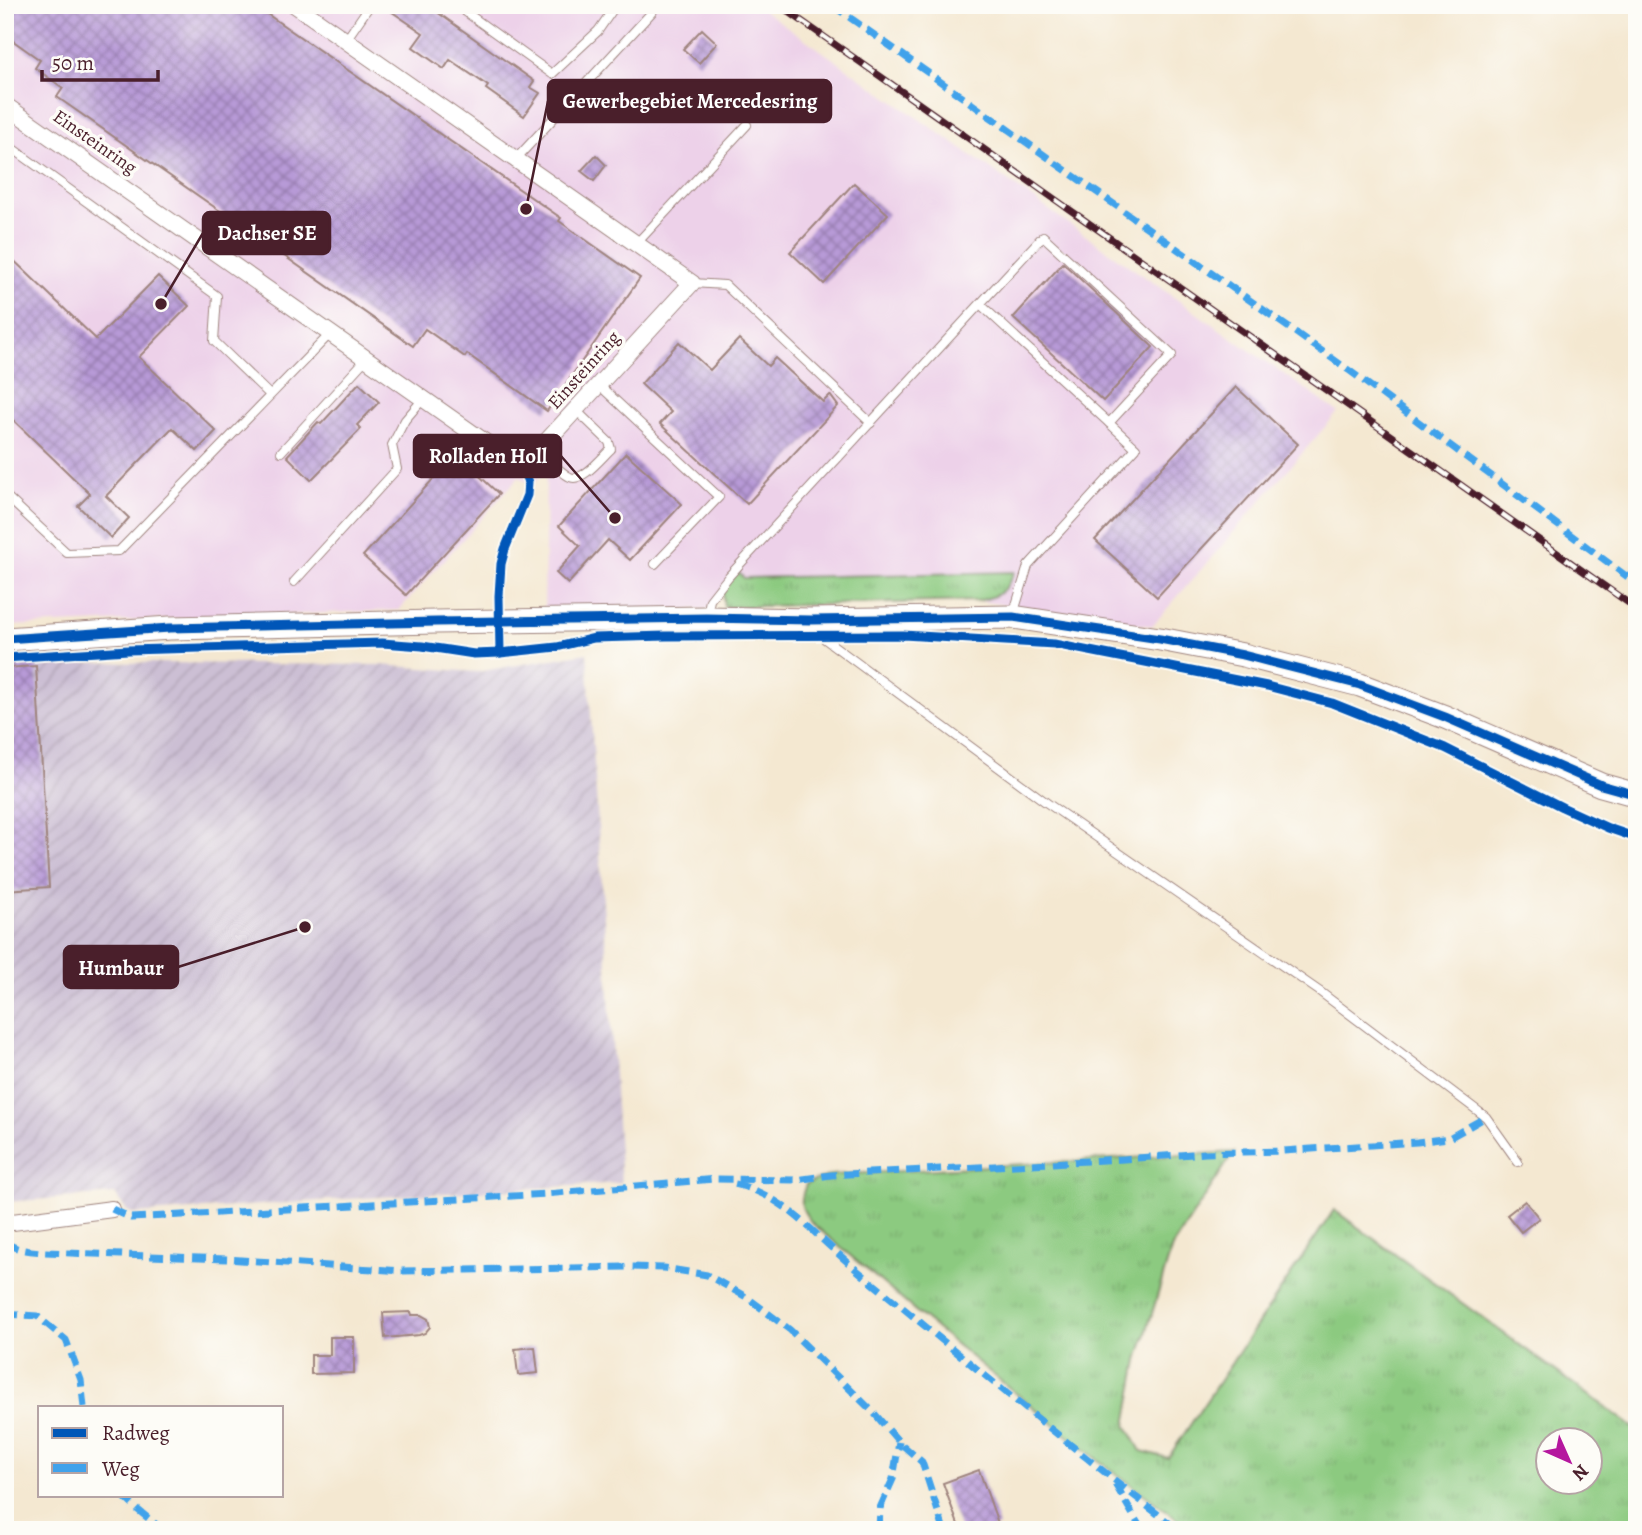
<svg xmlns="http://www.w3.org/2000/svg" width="1642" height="1535" font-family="Alegreya,serif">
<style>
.built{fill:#edd1e9}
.industrial{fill:url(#industrial-furrows)}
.grass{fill:url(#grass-tufts);stroke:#6b7456;stroke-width:2;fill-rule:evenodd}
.building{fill:url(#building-cross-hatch)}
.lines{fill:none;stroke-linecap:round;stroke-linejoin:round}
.lane-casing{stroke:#9f847e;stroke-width:10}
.street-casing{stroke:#9f847e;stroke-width:18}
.secondary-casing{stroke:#9f847e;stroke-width:25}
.lane{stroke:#fff;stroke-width:8}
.street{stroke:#fff;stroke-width:16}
.secondary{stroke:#fff;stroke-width:23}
.rail-casing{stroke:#4a1f2b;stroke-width:7}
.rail{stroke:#fdfcf7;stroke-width:4.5;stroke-dasharray:13;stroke-linecap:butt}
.quiet{stroke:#40a2eb;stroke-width:7;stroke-dasharray:14 7;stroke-linecap:butt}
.cycleway-casing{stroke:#fdfcf7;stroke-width:13}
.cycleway{stroke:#0057b8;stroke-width:9}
.labels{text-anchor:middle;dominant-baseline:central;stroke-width:7;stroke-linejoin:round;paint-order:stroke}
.street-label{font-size:19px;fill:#4a1f2b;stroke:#fdfcf7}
.leader{fill:none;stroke:#4a1f2b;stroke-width:2.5}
.callout-dot{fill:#4a1f2b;stroke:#fdfcf7;stroke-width:2.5}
.callout{fill:#4a1f2b;stroke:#4a1f2b;stroke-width:2.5}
.callout-label{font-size:21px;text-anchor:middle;font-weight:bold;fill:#fff}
</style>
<defs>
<pattern id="industrial-furrows" width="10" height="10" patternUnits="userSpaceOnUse" patternTransform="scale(1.75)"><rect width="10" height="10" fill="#ccbfd4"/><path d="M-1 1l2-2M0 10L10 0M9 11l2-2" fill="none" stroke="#b1a4b6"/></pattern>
<pattern id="grass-tufts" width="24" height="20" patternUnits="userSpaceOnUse" patternTransform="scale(1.75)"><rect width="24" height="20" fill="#8cca80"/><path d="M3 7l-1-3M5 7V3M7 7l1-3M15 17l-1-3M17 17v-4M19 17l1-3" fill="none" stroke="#7aad6f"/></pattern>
<pattern id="building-cross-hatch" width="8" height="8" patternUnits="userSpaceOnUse" patternTransform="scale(1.75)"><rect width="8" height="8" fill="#b79ad7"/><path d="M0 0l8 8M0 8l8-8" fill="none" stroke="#977daf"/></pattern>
</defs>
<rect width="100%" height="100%" fill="#fdfcf7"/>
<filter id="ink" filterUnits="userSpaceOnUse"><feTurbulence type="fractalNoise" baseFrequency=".0143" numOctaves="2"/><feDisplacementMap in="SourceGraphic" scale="14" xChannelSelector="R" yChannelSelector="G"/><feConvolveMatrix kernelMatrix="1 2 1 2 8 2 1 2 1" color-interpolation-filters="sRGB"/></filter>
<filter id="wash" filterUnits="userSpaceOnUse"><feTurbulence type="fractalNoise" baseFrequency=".00686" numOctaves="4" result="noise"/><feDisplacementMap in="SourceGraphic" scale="28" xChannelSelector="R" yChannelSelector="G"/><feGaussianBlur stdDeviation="1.57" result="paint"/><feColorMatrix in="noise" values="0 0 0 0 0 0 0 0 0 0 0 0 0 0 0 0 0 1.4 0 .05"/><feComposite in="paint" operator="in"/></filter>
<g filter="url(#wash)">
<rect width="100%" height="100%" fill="#f4e8d1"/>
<!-- built -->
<path class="built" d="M 5,5 L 756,5 L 1338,412 L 1152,626 L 978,601 L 992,598 L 744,578 L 737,571 L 708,609 L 544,610 L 546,471 L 532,485 L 519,477 L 399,610 L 5,626 Z"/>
<!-- industrial -->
<path class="industrial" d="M 587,653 L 621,1183 L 345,1199 L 134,1214 L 126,1210 L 115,1194 L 5,1202 L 5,664 L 42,662 L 380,665 L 477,672 Z"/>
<!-- grass -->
<g class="grass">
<path d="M 737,571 L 744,578 L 1014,572 C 1006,592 999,596 978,601 L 724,607 L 722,590 Z"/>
<path d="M 1234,1152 L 1172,1247 L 1138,1360 L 1126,1425 L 1141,1451 L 1168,1458 L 1334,1210 L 1637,1430 L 1637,1530 L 1192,1530 L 1094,1457 L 920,1315 L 812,1223 C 800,1208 799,1203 806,1184 L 831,1175 ZM 1548,1440 L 1590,1440 L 1590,1482 L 1548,1482 Z"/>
</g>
<g id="blocks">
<!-- building -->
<g class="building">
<path d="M 5,5 L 254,5 L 561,218 L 559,221 L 640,278 L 547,411 L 467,354 L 465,357 L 425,329 L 413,346 L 57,97 L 63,88 L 35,68 L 40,60 L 5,35 Z"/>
<path d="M 382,5 L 427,5 L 534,81 L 530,87 L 540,93 L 524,116 L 486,89 L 488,86 L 450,60 L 444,69 L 413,47 L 423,33 Z"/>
<path d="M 702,29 L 717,43 L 699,63 L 683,49 Z"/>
<path d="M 596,155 L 606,165 L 594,181 L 581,171 Z"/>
<path d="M 854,183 L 888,214 L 824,284 L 790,252 Z"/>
<path d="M 5,252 L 96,339 L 158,276 L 189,306 L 139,357 L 216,431 L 197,451 L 172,428 L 106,496 L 129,518 L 111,538 L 78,506 L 90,494 L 5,412 Z"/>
<path d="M 1063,263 L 1153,347 L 1103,401 L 1013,318 Z"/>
<path d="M 739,339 L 768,366 L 775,358 L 823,402 L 830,395 L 838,406 L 747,504 L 660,424 L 671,412 L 641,384 L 679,342 L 710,370 Z"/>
<path d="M 359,383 L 379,402 L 357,425 L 361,429 L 311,480 L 287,456 L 318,422 L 321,424 Z"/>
<path d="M 1236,387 L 1298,444 L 1157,597 L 1095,540 Z"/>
<path d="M 626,453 L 682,504 L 630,560 L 608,540 L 568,584 L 556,573 L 580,546 L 559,526 Z"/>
<path d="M 456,454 L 499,494 L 406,595 L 363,556 Z"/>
<path d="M 36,666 L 49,887 L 5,890 L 5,668 Z"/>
<path d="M 1525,1201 L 1539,1218 L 1521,1232 L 1507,1215 Z"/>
<path d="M 411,1312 L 412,1315 L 421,1315 L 428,1319 L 430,1327 L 425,1333 L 419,1335 L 385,1338 L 383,1313 Z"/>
<path d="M 330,1337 L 354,1337 L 354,1373 L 311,1374 L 311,1355 L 330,1355 Z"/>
<path d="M 535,1347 L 538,1373 L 518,1375 L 515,1349 Z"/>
<path d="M 979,1470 L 999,1526 L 989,1530 L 960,1530 L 943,1483 Z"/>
</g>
</g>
</g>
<g filter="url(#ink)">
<use href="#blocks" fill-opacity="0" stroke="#9f847e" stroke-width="2"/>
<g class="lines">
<!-- lane casing -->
<g class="lane-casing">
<g id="lane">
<path d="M 456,5 L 552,74 L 598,31 L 616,5"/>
<path d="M 346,40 L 370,5"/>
<path d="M 5,143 L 217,296 L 214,341 L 270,395"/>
<path d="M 515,160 L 653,11"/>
<path d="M 636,244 L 747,125"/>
<path d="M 692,283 L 725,285 L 871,423"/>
<path d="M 599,385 L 719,497 L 655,564"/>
<path d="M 538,451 C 546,457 561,473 570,477 C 582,483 602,457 611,449 L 609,442 L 576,410"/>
<path d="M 281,452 L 366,359"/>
<path d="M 5,495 L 67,553 L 119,551 L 330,334"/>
<path d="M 294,582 L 397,469 L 392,445 L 405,420 L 423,399"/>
<path d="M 707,615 L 710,600 L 729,576 L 980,304 L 1109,423 L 1172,355 L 1043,236 L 980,304"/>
<path d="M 1013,615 L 1028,566 L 1136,448 L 1109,423"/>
<path d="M 812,623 L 818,634 L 1047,803 L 1319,991 L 1486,1117 L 1518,1162"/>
</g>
</g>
<!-- street casing -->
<g class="street-casing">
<g id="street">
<path d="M 5,105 L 522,468 L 692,283 L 295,5"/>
<path d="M 5,1223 L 112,1209"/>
</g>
</g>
<!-- secondary casing -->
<g class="secondary-casing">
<path id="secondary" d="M 5,639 L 170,628 L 436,622 L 706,618 L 811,620 L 1013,617 L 1160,639 L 1243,655 L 1360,685 L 1445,717 L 1601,785 L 1637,795"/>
</g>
<!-- lane -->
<use href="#lane" class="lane"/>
<!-- street -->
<use href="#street" class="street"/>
<!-- secondary -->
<use href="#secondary" class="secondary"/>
<!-- rail casing -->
<g class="rail-casing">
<path id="rail" d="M 779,5 L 1637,609"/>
</g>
<!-- rail -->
<use href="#rail" class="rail"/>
<!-- quiet -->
<g class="quiet">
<path d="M 832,5 L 1350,371 L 1637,584"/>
<path d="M 735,1184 C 782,1195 809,1229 843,1258 C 861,1274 879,1288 897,1303 C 990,1380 1083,1456 1178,1530"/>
<path d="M 112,1209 L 131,1218 L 546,1194 L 715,1179 L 796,1180 L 831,1175 L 1124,1159 L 1205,1153 L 1282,1151 L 1417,1142 L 1449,1138 L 1486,1117"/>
<path d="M 5,1242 C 15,1250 30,1251 43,1252 L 228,1259 L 401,1271 L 631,1267 L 664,1268 L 707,1275 L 748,1298 L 790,1330 L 874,1413 L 899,1442 L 922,1462 L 944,1530"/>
<path d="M 5,1314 L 37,1316 L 66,1340 L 81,1380 L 84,1407"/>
<path d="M 1115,1484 L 1140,1527 L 1138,1530"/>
<path d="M 122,1495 L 138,1510 L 163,1530"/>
<path d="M 324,1530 L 325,1530"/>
<path d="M 879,1530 L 880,1508 L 893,1479 L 899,1442"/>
</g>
<!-- cycleway casing -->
<g class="cycleway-casing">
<g id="cycleway">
<path d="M 5,639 L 170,628 L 436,622 L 706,618 L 811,620 L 1013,617 L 1160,639 L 1243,655 L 1360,685 L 1445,717 L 1601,785 L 1637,795"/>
<path d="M 500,653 L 499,596 L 501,564 L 505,549 L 527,495 L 528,482 L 522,468"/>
<path d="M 5,658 L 128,650 L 382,643 L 422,646 L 474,654 L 500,653 L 557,647 L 594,638 L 666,636 L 903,635 L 1054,644 L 1267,686 L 1332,703 L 1445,748 L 1562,807 L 1608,828 L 1637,838"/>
</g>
</g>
<!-- cycleway -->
<use href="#cycleway" class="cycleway"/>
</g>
</g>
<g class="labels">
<!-- street labels -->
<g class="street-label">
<text transform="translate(95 142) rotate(35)">Einsteinring</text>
<text transform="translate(584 370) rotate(-48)">Einsteinring</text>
</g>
</g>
<!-- callouts -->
<path class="leader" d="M526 209L548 101M161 304L203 233M615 518L561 456M305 927L178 967"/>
<g class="callout-dot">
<circle cx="526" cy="209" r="7"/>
<circle cx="161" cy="304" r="7"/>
<circle cx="615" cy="518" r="7"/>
<circle cx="305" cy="927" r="7"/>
</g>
<g class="callout">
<rect x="548" y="80" width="283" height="42" rx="7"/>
<rect x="203" y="212" width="127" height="42" rx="7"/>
<rect x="414" y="435" width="147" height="42" rx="7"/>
<rect x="64" y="946" width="114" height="42" rx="7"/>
</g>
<g class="callout-label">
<text x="690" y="108">Gewerbegebiet Mercedesring</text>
<text x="267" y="240">Dachser SE</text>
<text x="488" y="463">Rolladen Holl</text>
<text x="121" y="975">Humbaur</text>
</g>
<!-- margin -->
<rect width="1642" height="1535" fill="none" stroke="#fdfcf7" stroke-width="28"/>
<!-- legend -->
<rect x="38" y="1406" width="245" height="91" fill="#fdfcf7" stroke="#b5a4a5" stroke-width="2"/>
<rect x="52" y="1428" width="35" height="10" fill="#0057b8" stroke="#b5a4a5" stroke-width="2"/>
<text x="102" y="1440" font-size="21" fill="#4a1f2b">Radweg</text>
<rect x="52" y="1463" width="35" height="10" fill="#40a2eb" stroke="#b5a4a5" stroke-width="2"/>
<text x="102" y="1476" font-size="21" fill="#4a1f2b">Weg</text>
<!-- north arrow -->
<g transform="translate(1569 1461) rotate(135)"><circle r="33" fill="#fdfcf7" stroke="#b5a4a5" stroke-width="2"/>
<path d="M0-5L12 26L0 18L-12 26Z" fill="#b5179e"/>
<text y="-10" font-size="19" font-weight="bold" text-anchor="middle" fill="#4a1f2b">N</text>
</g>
<!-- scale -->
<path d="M42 70v10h116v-10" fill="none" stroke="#4a1f2b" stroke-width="3.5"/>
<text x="52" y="70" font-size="21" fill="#4a1f2b" stroke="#fdfcf7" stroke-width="5" paint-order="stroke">50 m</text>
</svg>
